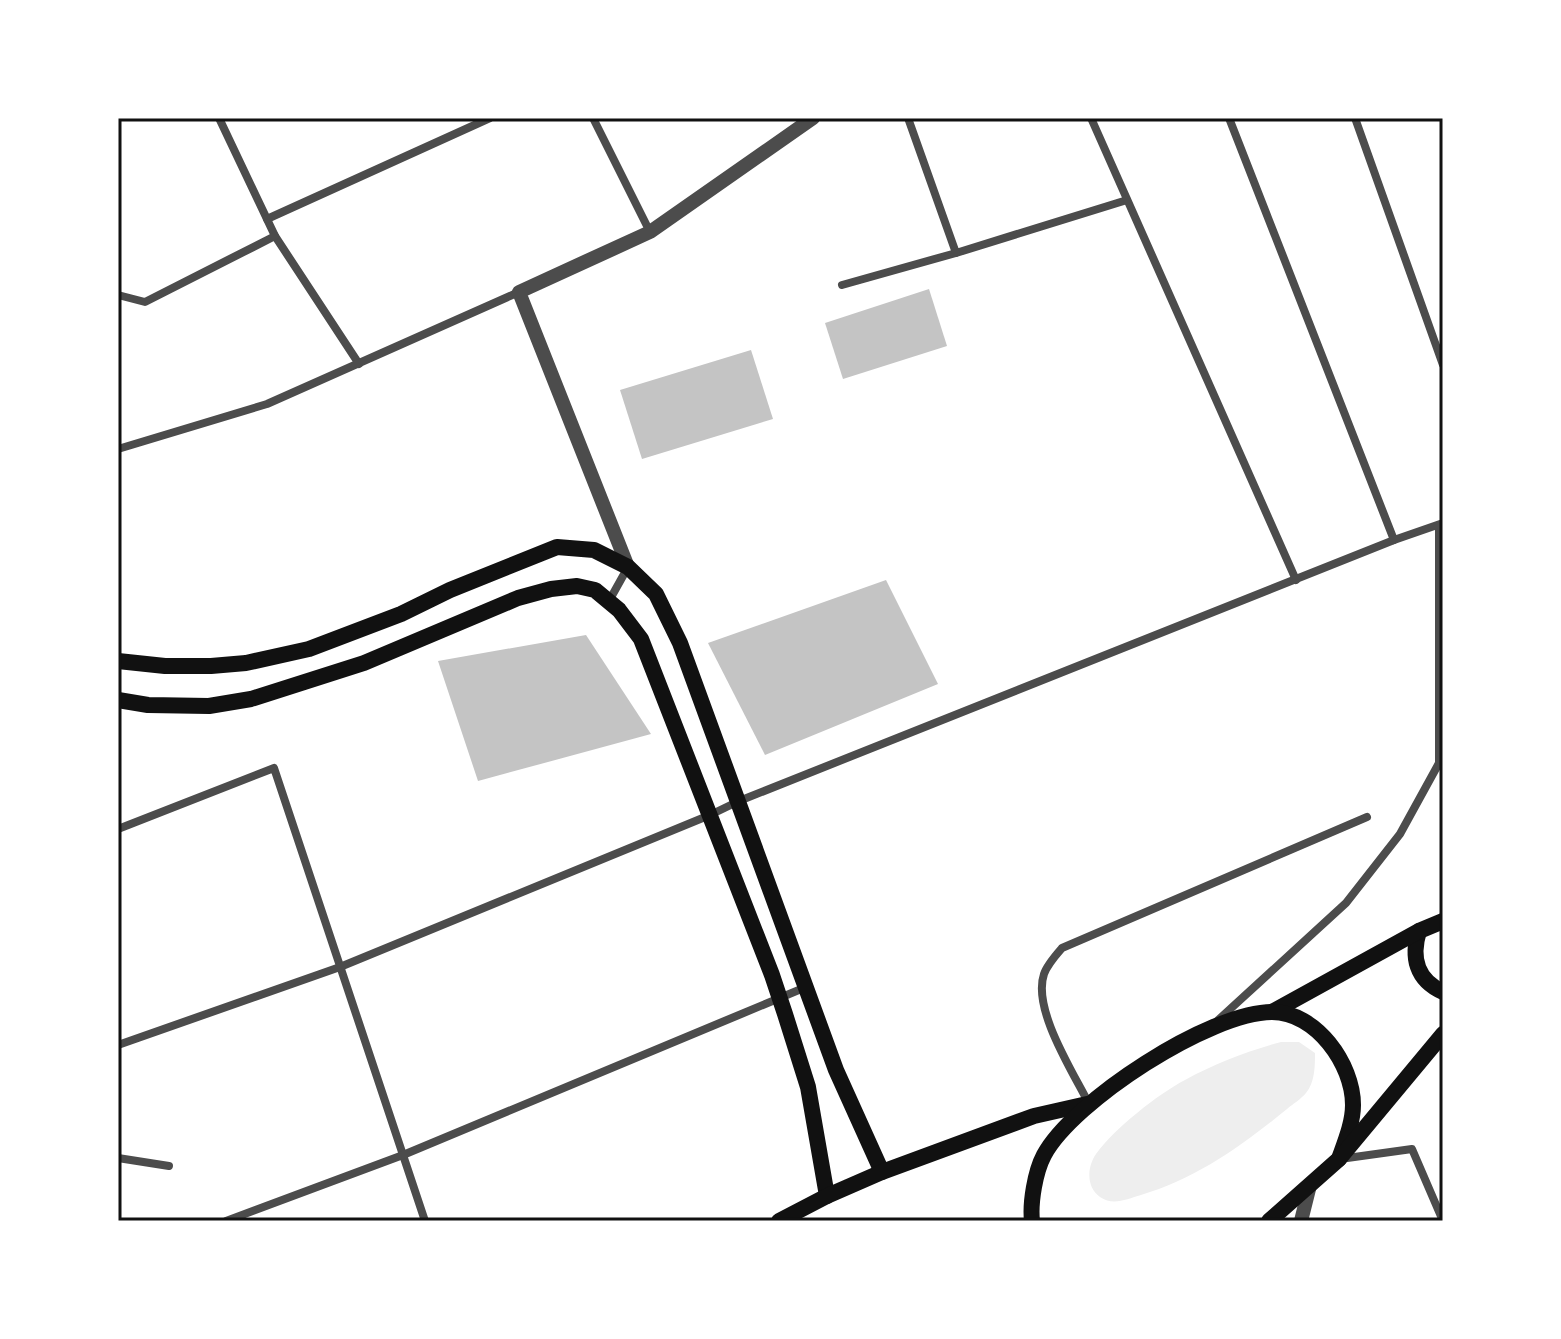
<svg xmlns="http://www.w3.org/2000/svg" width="1561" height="1339" font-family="Spectral,serif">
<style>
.green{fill:#eee}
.building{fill:#c4c4c4}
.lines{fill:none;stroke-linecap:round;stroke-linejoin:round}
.minor{stroke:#4c4c4c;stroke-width:8}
.tertiary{stroke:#4c4c4c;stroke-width:14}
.secondary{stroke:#111;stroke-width:16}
.neatline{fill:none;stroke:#111;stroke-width:3}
</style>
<rect width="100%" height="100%" fill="#fff"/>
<!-- green -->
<path class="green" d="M 1281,1042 L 1299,1042 L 1315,1053 C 1315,1066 1315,1082 1306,1093 C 1301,1099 1293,1104 1287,1109 C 1243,1145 1196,1179 1141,1195 C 1127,1199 1113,1206 1100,1197 C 1086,1187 1087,1167 1096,1154 C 1114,1129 1158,1094 1185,1080 C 1216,1063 1248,1051 1281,1042 Z"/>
<!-- building -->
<g class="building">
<path d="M 929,289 L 947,346 L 843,379 L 825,323 Z"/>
<path d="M 751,350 L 773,419 L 642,459 L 620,390 Z"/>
<path d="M 886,580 L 938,684 L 765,755 L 708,643 Z"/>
<path d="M 586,635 L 651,734 L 478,781 L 438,661 Z"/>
</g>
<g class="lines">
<!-- minor -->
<g class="minor">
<path d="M 219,118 L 275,236 L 359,364"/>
<path d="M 593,118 L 650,232"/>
<path d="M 908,118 L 956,253 L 1127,200"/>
<path d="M 1091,118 L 1296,580"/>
<path d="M 1229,118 L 1394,540"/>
<path d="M 1355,118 L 1443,365"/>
<path d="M 267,219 L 490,118"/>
<path d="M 842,285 L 956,253"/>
<path d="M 118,295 L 145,302 L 275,236"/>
<path d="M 118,449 L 267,404 L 519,292"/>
<path d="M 609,601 L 628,567"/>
<path d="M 118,829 L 274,768 L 425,1221"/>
<path d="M 1216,1022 L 1346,903 L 1400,834 L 1439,763 L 1439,525"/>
<path d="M 118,1045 L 340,967 L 710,815 L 739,801 L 1394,540 L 1443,523"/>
<path d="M 1089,1104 C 1073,1072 1032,1009 1044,974 C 1047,965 1055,956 1062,948 L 1367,817"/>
<path d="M 118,1158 L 169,1166"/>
<path d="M 1340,1159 L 1412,1149 L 1443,1221"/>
<path d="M 226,1221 L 403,1155 L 806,987"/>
</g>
<!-- tertiary -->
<g class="tertiary">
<path d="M 628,567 L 519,292 L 650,232 L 813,118"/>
<path d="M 1301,1221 L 1310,1185"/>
</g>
<!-- secondary -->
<g class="secondary">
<path d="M 118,661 L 165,666 L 211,666 L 246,663 L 309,649 L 401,614 L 450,590 L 557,547 L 594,550 L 628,567 L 656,594 L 680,643 L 836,1070 L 882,1172"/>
<path d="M 118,700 L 148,705 L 209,706 L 251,699 L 364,663 L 518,598 L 551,589 L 577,586 L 595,590 L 619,610 L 641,639 L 772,975 L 785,1014 L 808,1087 L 827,1196"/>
<path d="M 1419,931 C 1411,957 1416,980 1443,992"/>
<path d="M 1272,1012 L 1419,931 L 1443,921"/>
<path d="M 779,1221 L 827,1196 L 882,1172 L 1034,1116 L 1087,1104"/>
<path d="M 1032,1221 C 1030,1203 1035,1172 1044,1155 C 1073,1101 1210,1012 1272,1012 C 1316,1012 1353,1064 1353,1105 C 1353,1123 1345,1142 1339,1159"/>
<path d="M 1269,1221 L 1339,1159 L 1443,1034"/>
</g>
</g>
<!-- border -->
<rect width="1561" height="1339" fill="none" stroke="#ffffff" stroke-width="240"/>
<rect x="120" y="120" width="1321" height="1099" class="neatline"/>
</svg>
